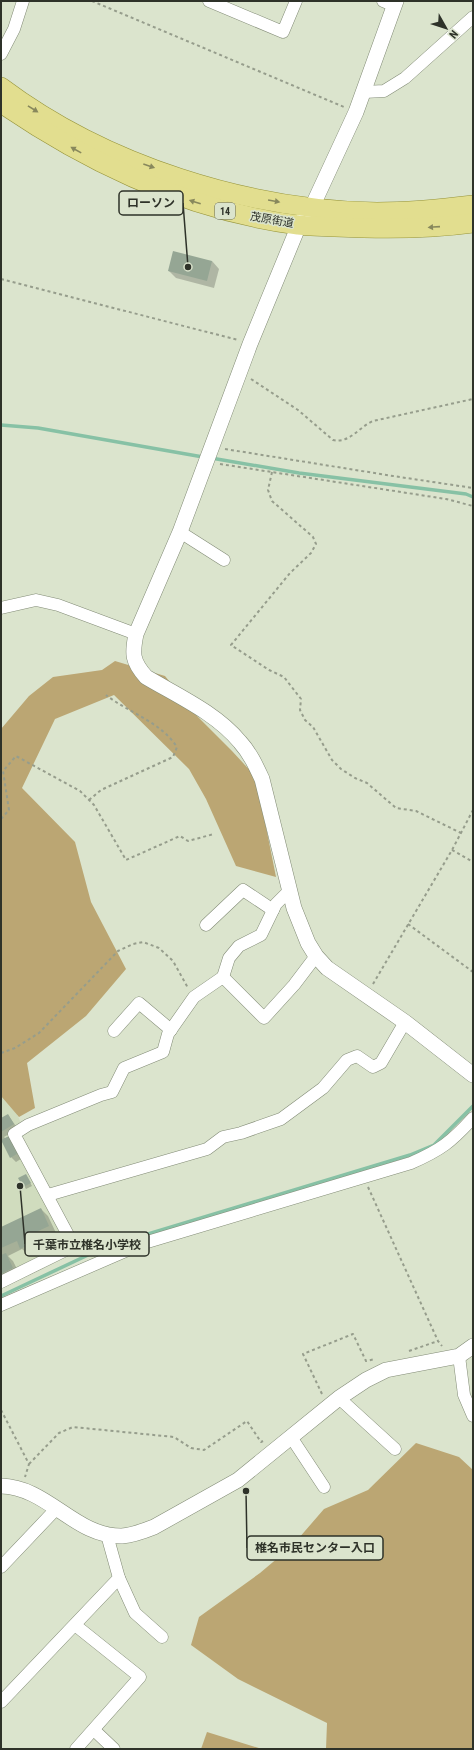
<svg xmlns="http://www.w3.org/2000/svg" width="474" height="1750" font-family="'Roboto Condensed','Noto Sans JP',sans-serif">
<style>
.built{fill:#d0dcbe}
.forest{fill:#bba673}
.shadow{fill:#0003}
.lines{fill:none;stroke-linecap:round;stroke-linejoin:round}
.stream{stroke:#87c1a5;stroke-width:3.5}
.building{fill:#95a694}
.minor-casing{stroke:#828b76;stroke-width:13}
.tertiary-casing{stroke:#828b76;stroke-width:16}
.primary-casing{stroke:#96943b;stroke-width:20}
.path{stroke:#969d8c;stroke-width:2;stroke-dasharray:3 3;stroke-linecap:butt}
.minor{stroke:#fff;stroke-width:12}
.tertiary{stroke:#fff;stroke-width:15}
.primary{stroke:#e2de8f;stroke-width:19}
.oneway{fill:#88885c}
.labels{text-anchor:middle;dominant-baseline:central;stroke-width:3;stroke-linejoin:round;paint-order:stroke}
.shield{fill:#dbe4cd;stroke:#62675a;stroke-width:1}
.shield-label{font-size:10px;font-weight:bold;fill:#2e3229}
.street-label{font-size:11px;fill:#2e3229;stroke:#dbe4cd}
.leader{fill:none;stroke:#2e3229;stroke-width:1.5}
.callout-dot{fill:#2e3229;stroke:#dbe4cd;stroke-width:1.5}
.callout{fill:#dbe4cd;stroke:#2e3229;stroke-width:1.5}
.callout-label{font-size:12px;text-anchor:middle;font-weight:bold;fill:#2e3229}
</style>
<rect width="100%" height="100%" fill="#dbe4cd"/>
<!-- built -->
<path class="built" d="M 1,1081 L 22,1125 L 10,1131 L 69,1241 L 65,1247 L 1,1278 Z"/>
<!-- forest -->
<g class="forest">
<path d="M 115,661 L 165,676 L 198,717 L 232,751 L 256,777 L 276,877 L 236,866 L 206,799 L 189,769 L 114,695 L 55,719 L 22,788 L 75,842 L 91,902 L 126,969 L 86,1016 L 27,1063 L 35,1108 L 19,1117 L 1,1096 L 1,729 L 29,696 L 53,677 L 102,670 Z"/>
<path d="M 416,1443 L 459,1457 L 473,1470 L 473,1749 L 326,1749 L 327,1723 L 238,1679 L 191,1645 L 199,1617 L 260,1573 L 292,1546 L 324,1509 L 368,1490 Z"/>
<path d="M 207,1732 L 262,1749 L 201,1749 Z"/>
</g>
<!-- shadow -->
<g class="shadow">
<path d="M 212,261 L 219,269 L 214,288 L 176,278 L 169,271 Z"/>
<path d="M 8,1115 L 18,1129 L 4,1137 L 24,1157 L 16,1162 L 11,1157 L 1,1139 L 1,1119 Z"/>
<path d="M 26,1175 L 32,1186 L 26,1189 L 20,1178 Z"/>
<path d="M 41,1209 L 48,1216 L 56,1233 L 40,1240 L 44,1248 L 29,1255 L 22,1249 L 8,1256 L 13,1261 L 20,1275 L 1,1284 L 1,1228 Z"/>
</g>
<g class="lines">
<!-- stream -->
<g class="stream">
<path d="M 1,425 L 38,428 L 203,457"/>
<path d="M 211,458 L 299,473 L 466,494 L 473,497"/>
<path d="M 1,1296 L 105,1247 L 410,1155 L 434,1145 L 473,1106"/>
</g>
</g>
<!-- building -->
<g class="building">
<path d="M 173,251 L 212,261 L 207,281 L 168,271 Z"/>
<path d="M 8,1114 L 14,1124 L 1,1132 L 1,1118 Z"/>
<path d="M 11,1135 L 20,1152 L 10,1158 L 1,1140 Z"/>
<path d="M 26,1174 L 31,1183 L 23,1187 L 18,1178 Z"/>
<path d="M 41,1208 L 49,1226 L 34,1233 L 37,1241 L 20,1249 L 17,1241 L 1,1248 L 1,1227 Z"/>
<path d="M 6,1253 L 13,1268 L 1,1274 L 1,1255 Z"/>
</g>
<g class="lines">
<!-- minor casing -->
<g class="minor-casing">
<g id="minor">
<path d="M 209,1 L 283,32 L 296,1"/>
<path d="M 383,1 L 395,6"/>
<path d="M 1,54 L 14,29 L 23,1"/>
<path d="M 364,92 L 384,91 L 405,78 L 473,17"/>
<path d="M 180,532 L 224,560"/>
<path d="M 1,608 L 36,600 L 58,605 L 136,634"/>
<path d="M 206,925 L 243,890 L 273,910"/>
<path d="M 223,977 L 229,958 L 239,946 L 261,935 L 276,904 L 290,890"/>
<path d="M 114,1031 L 139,1003 L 171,1030"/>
<path d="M 48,1195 L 207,1149 L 223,1137 L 241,1133 L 281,1119 L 323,1088 L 347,1060 L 357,1056 L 373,1067 L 381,1063 L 405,1022"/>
<path d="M 1,1282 L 74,1246 L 14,1134 L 28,1125 L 101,1095 L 112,1092 L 124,1068 L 163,1052 L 168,1034 L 194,997 L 223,977 L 264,1018 L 294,985 L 316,956"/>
<path d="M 1,1305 L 144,1243 L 411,1163 C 441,1150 451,1142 473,1118"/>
<path d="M 459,1356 L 464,1395 L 473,1416"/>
<path d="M 339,1398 L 395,1449"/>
<path d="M 291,1437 L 324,1487"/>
<path d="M 1,1567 L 57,1508"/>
<path d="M 119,1578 L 135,1613 L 162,1637"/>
<path d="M 75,1625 L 140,1677 L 76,1749"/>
<path d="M 1,1702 L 119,1578 L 107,1535"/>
<path d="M 94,1730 L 114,1749"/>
</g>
</g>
<!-- tertiary casing -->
<g class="tertiary-casing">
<g id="tertiary">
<path d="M 396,1 L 356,112 L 312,207 L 299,225 L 250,344 L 180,532 L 136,634 C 132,654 132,661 146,677 C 178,696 216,713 240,742 C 250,753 256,766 262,779 L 294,908 L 308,943 L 316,956 L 327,968 L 405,1022 L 473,1075"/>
<path d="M 1,1486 C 48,1487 75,1537 122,1536 C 133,1535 144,1531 154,1527 L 238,1480 L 339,1398 L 366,1380 L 386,1370 L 459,1356 L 473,1346"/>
</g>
</g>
<!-- primary casing -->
<g class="primary-casing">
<g id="primary">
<path d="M 1,87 C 105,165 247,210 377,212 C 409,212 441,209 473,205"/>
<path d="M 1,103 C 90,164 190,211 298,225 C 320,227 342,227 364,228 C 401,229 437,228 473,223"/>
</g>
</g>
<!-- path -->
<g class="path">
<path d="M 92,1 L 344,107"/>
<path d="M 1,279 L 238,340"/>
<path d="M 251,379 L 298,410 L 333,440 C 349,444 359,427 373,421 L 473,399"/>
<path d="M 225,449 L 393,476 L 473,488"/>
<path d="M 220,464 L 446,499 L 473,506"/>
<path d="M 272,472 L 268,490 L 272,501 L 313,537 L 316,544 L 311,553 L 290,573 L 231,645 L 269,670 L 284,677 L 301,699 L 300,710 L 305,720 L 313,727 L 332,760 L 341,769 L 355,778 L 367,783 L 396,808 L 416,811 L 461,833"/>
<path d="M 89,800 L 101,790 L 173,757 L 177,747 C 161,722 129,713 106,695"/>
<path d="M 1,819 L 9,810 L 3,771 L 16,756 L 80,791 L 94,805 L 126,860 L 180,836 L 188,841 L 214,834"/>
<path d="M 452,850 L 473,862"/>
<path d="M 1,858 L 1,859"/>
<path d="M 408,924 L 473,972"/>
<path d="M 373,984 L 452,850 L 473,810"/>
<path d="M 1,1053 L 15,1048 L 39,1033 L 118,951 L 133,944 L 143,942 L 159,948 L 173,961 L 188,988"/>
<path d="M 368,1187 L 438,1341 L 442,1346"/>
<path d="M 409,1351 L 438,1341"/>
<path d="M 322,1394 L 303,1354 L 353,1334 L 366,1361 L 375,1359"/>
<path d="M 1,1410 L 29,1464 L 25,1477"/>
<path d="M 29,1464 L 59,1433 L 73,1427 L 174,1437 L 191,1448 L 204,1450 L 247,1421 L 261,1442 L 263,1441"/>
</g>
<!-- minor -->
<use href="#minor" class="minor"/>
<!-- tertiary -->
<use href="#tertiary" class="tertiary"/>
<!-- primary -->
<use href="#primary" class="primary"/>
</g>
<!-- one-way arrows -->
<defs><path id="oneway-solid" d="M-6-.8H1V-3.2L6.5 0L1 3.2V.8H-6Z"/></defs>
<g class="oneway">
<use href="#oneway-solid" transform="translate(33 109) rotate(32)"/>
<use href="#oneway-solid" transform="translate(76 150) rotate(-151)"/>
<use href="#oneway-solid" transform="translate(149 166) rotate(19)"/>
<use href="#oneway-solid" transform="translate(274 201) rotate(10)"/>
<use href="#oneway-solid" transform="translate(195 202) rotate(-162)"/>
<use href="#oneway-solid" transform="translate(434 227) rotate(176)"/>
</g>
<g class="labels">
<!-- shield labels -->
<rect class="shield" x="215" y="203" width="20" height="16" rx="3"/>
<g class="shield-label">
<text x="225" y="211">14</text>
</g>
<!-- street labels -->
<g class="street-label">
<text transform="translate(272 220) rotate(10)">茂原街道</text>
</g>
</g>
<!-- callouts -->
<path class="leader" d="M188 267L183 203M20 1186L25 1244M246 1491L247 1548"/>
<g class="callout-dot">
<circle cx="188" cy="267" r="4"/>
<circle cx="20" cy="1186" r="4"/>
<circle cx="246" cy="1491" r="4"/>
</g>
<g class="callout">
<rect x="119" y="191" width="64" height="24" rx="4"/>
<rect x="25" y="1232" width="124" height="24" rx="4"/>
<rect x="247" y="1536" width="136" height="24" rx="4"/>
</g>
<g class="callout-label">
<text x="151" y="207">ローソン</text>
<text x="87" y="1249">千葉市立椎名小学校</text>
<text x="315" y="1552">椎名市民センター入口</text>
</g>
<!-- border -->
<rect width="474" height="1750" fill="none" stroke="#2e3229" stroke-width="4"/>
<!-- north arrow -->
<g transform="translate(446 28) rotate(129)" stroke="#dbe4cd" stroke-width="3" paint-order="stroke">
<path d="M0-3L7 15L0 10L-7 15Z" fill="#2e3229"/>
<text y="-6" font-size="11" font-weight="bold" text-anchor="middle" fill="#2e3229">N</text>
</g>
</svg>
